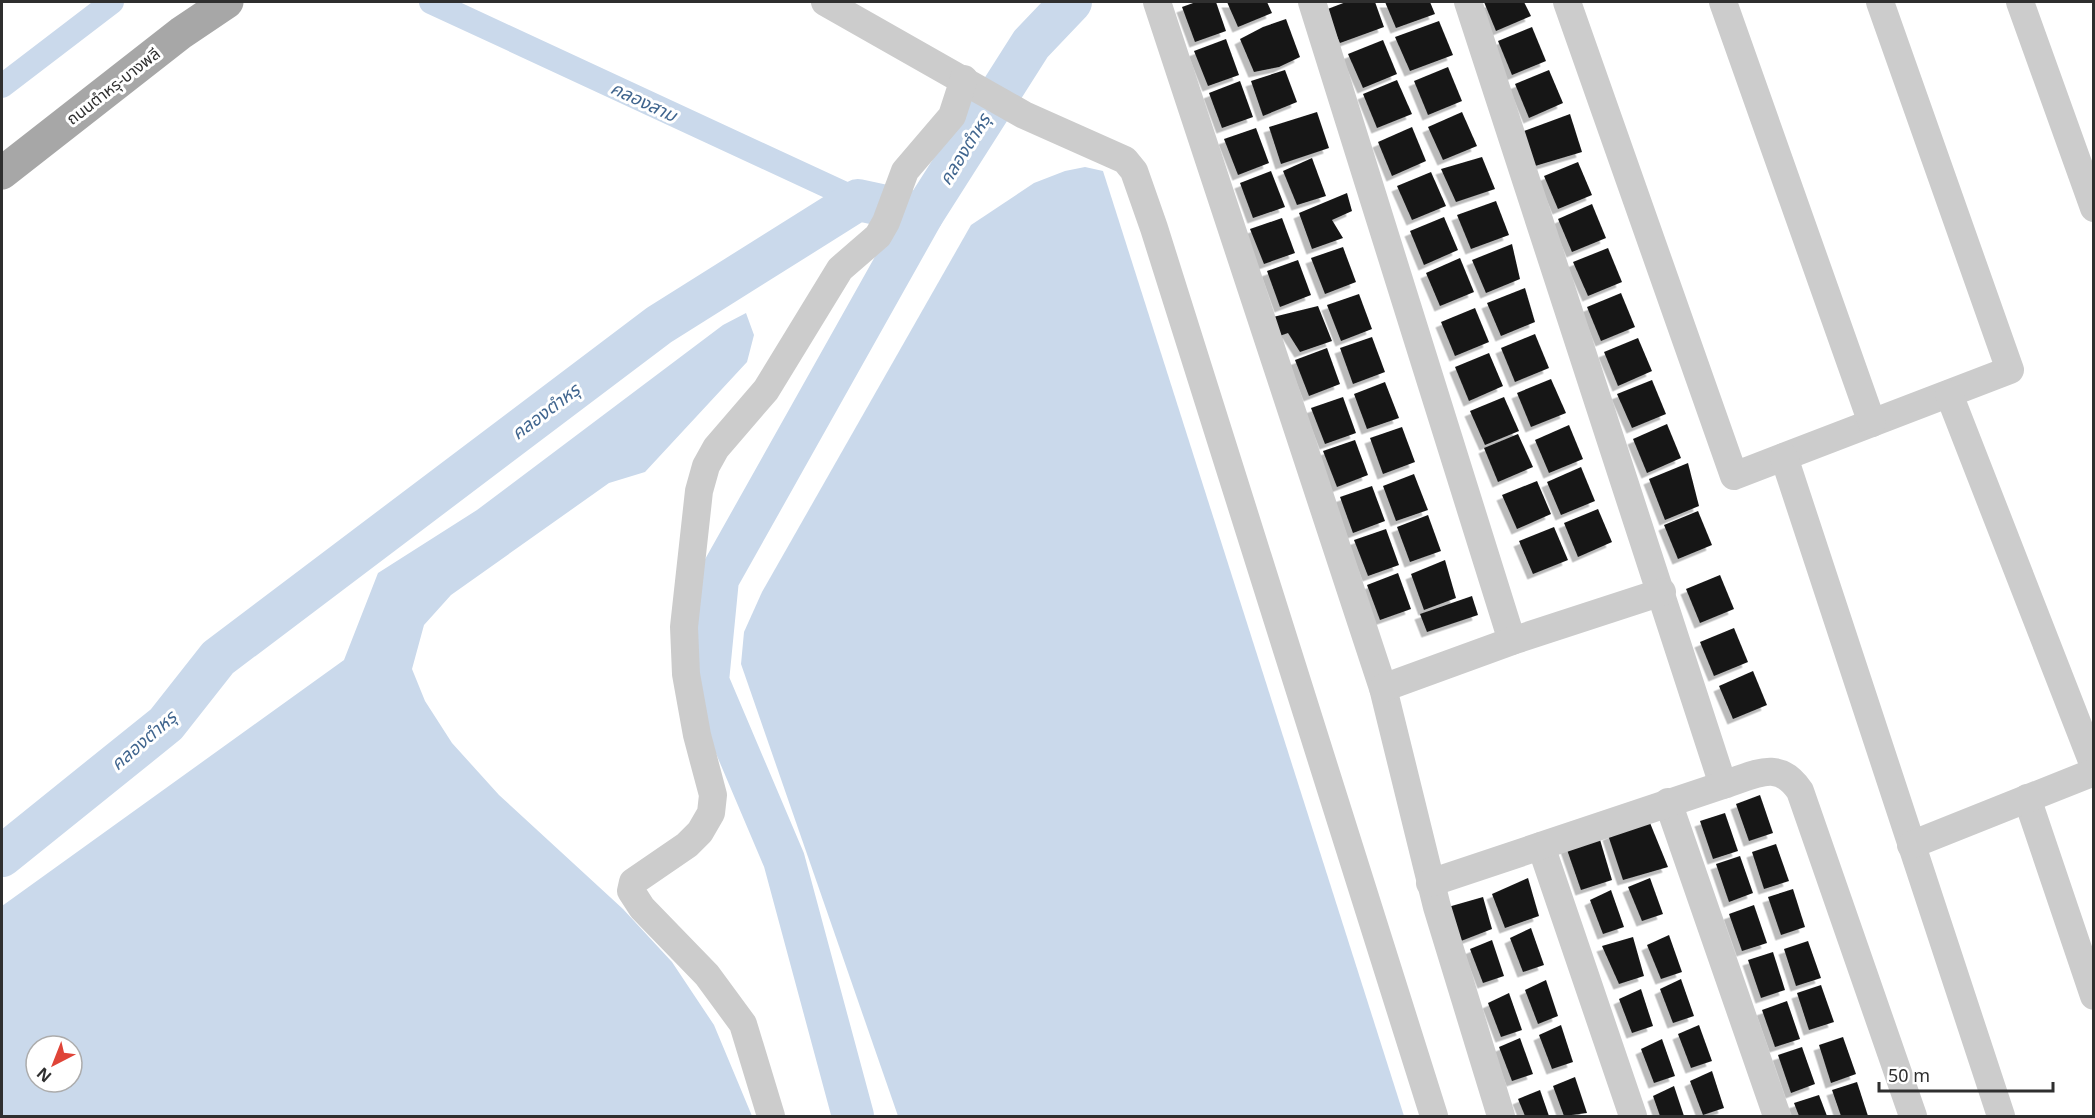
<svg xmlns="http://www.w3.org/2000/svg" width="2095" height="1118" font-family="'Noto Sans','Noto Sans Thai',sans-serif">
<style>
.water{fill:#cad9eb;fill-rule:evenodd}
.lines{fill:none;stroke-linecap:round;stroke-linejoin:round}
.canal{stroke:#cad9eb;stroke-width:24}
.river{stroke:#cad9eb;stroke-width:42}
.building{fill:#161616;filter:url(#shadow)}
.minor{stroke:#ccc;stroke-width:28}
.major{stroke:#a7a7a7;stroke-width:33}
.labels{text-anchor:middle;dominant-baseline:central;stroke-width:6;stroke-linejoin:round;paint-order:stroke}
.street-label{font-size:16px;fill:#2f2f2f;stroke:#fff}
.water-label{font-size:18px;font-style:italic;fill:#40658e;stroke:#fff}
</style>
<defs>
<filter id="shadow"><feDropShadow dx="-5.5" dy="5.5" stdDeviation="0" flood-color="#0004"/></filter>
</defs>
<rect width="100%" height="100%" fill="#fff"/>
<!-- water -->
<g class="water">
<path d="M 1085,167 L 1103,171 L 1404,1116 L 898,1116 L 741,664 L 744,632 L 762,592 L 971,225 L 1034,183 L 1065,171 Z"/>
<path d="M 746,313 L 754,335 L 747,362 L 645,472 L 609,483 L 451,595 L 424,625 L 412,669 L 425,701 L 452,743 L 499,795 L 623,909 L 672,962 L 714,1025 L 752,1116 L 2,1116 L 2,906 L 344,660 L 378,573 L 477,510 L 723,325 ZM 36,1046 L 72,1046 L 72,1082 L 36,1082 Z"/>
</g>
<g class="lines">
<!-- canal -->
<g class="canal">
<path d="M 431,2 L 858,200"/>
<path d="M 2,86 L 112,2"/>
</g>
<!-- river -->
<g class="river">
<path d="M 2,856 L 166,724 L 218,658 L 659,325 L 858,200 L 923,214"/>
<path d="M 853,1116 L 784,860 L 708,681 L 718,579 L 923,214 L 1031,44 L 1071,2"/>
</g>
</g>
<!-- building -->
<g class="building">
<path d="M 1196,2 L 1216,2 L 1226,31 L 1195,42 L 1182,7 Z"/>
<path d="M 1227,2 L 1267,2 L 1272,13 L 1238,27 Z"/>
<path d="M 1346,2 L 1375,2 L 1384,27 L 1340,43 L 1325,10 Z"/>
<path d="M 1385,2 L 1430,2 L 1435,14 L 1396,28 Z"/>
<path d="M 1484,2 L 1524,2 L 1531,16 L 1496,31 Z"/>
<path d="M 1286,19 L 1300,57 L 1279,67 L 1254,72 L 1240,39 L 1263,27 Z"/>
<path d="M 1439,21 L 1453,55 L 1410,71 L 1395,37 Z"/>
<path d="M 1532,27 L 1546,61 L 1512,75 L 1498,41 Z"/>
<path d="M 1226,39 L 1239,75 L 1208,86 L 1194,51 Z"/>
<path d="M 1383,40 L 1397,74 L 1363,88 L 1348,54 Z"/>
<path d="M 1448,67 L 1462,101 L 1428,115 L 1414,81 Z"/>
<path d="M 1285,70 L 1297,102 L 1263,116 L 1251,81 Z"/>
<path d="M 1549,70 L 1563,103 L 1529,118 L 1515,84 Z"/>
<path d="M 1397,80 L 1412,114 L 1377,128 L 1363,94 Z"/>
<path d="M 1240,81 L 1253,117 L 1222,128 L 1209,93 Z"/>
<path d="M 1317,112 L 1329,148 L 1281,164 L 1269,127 Z"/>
<path d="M 1462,112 L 1477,146 L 1443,160 L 1428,127 Z"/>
<path d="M 1570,114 L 1582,152 L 1535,166 L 1524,131 Z"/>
<path d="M 1412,127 L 1426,161 L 1392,176 L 1378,142 Z"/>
<path d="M 1256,128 L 1269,163 L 1238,175 L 1224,139 Z"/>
<path d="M 1482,157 L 1495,189 L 1456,202 L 1441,169 Z"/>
<path d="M 1312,158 L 1326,196 L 1297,205 L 1283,171 Z"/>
<path d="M 1578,162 L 1592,195 L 1558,209 L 1544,176 Z"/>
<path d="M 1271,171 L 1285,207 L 1253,218 L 1240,183 Z"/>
<path d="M 1431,172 L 1446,206 L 1412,220 L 1397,186 Z"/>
<path d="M 1347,193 L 1352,211 L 1332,220 L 1343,238 L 1312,249 L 1299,213 Z"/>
<path d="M 1496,201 L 1509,235 L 1471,249 L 1457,215 Z"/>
<path d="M 1592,204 L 1606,238 L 1572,252 L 1558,219 Z"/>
<path d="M 1444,217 L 1458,250 L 1424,265 L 1410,231 Z"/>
<path d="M 1282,218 L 1295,253 L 1264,264 L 1250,229 Z"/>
<path d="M 1512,244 L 1520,279 L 1486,293 L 1472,260 Z"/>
<path d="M 1343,247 L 1356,282 L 1325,294 L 1311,258 Z"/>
<path d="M 1608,248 L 1622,282 L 1588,296 L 1573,262 Z"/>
<path d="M 1460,258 L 1474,292 L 1440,306 L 1426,273 Z"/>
<path d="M 1298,260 L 1311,295 L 1280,307 L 1267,271 Z"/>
<path d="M 1525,288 L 1535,322 L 1501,336 L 1487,303 Z"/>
<path d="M 1621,293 L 1635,327 L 1601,341 L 1587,307 Z"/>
<path d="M 1359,294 L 1372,329 L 1341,341 L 1327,305 Z"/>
<path d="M 1318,306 L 1332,341 L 1300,352 L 1288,333 L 1271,339 L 1269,318 Z"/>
<path d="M 1475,308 L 1489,342 L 1455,356 L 1441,322 Z"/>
<path d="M 1535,334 L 1549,368 L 1515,382 L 1501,348 Z"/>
<path d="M 1372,337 L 1385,372 L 1353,384 L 1340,348 Z"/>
<path d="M 1638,338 L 1652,371 L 1618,386 L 1604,352 Z"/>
<path d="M 1327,348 L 1340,384 L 1309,396 L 1295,360 Z"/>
<path d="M 1489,353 L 1503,386 L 1469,401 L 1455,367 Z"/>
<path d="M 1551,379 L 1566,413 L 1531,427 L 1517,393 Z"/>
<path d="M 1652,380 L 1666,414 L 1632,428 L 1617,394 Z"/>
<path d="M 1385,382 L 1399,418 L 1367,429 L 1354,394 Z"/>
<path d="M 1343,397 L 1356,433 L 1325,444 L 1311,408 Z"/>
<path d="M 1504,397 L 1519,431 L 1485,445 L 1470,411 Z"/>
<path d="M 1667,424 L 1681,458 L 1647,473 L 1633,439 Z"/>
<path d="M 1569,425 L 1583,459 L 1549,473 L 1535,440 Z"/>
<path d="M 1402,427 L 1415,462 L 1383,474 L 1370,438 Z"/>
<path d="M 1518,434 L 1533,467 L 1498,482 L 1484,448 Z"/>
<path d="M 1355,440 L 1368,475 L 1337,487 L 1323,451 Z"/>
<path d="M 1688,463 L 1699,506 L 1665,520 L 1649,479 Z"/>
<path d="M 1581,467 L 1595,501 L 1561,515 L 1547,482 Z"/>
<path d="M 1414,474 L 1428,510 L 1396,521 L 1383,486 Z"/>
<path d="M 1537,481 L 1551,514 L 1517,529 L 1502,495 Z"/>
<path d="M 1372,486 L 1385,521 L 1353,533 L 1340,497 Z"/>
<path d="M 1598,509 L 1612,542 L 1578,557 L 1564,523 Z"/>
<path d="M 1698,511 L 1712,545 L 1678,559 L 1664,525 Z"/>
<path d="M 1428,515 L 1441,551 L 1410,562 L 1397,527 Z"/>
<path d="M 1554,527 L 1568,560 L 1533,574 L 1519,541 Z"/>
<path d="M 1386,529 L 1399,565 L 1368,576 L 1354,540 Z"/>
<path d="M 1445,560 L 1456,598 L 1424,610 L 1411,574 Z"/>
<path d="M 1398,573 L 1411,609 L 1380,620 L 1367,585 Z"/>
<path d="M 1720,575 L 1734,609 L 1700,623 L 1686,589 Z"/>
<path d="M 1472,596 L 1478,615 L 1427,632 L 1420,614 Z"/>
<path d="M 1734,628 L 1748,662 L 1714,676 L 1700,642 Z"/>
<path d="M 1753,671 L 1767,705 L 1733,719 L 1719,686 Z"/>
<path d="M 1760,795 L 1773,833 L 1749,841 L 1736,804 Z"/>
<path d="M 1725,813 L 1738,851 L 1713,859 L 1700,821 Z"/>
<path d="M 1648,818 L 1668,867 L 1623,880 L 1608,835 Z"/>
<path d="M 1598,833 L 1612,880 L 1581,890 L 1565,844 Z"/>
<path d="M 1776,844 L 1789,881 L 1764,889 L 1752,852 Z"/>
<path d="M 1740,856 L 1753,893 L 1729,902 L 1716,864 Z"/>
<path d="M 1528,878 L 1539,916 L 1505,928 L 1492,894 Z"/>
<path d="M 1650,878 L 1663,914 L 1642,921 L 1628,887 Z"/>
<path d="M 1793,889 L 1805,927 L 1781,935 L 1768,897 Z"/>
<path d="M 1611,890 L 1624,927 L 1603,934 L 1590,900 Z"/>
<path d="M 1483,897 L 1492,929 L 1461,941 L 1448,907 Z"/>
<path d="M 1754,905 L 1767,943 L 1742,951 L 1729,914 Z"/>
<path d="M 1531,928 L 1544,965 L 1523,972 L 1510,938 Z"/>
<path d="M 1669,935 L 1682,972 L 1661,979 L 1647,945 Z"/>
<path d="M 1633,937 L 1644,976 L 1619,984 L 1602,946 Z"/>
<path d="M 1492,940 L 1504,976 L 1483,983 L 1470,949 Z"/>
<path d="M 1808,941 L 1821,978 L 1796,986 L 1784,949 Z"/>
<path d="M 1773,952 L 1785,990 L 1761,998 L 1748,960 Z"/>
<path d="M 1681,979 L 1694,1016 L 1673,1023 L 1660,989 Z"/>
<path d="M 1546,980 L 1558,1016 L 1538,1024 L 1525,990 Z"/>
<path d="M 1821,985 L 1834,1022 L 1809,1030 L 1797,993 Z"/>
<path d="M 1641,989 L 1653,1026 L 1632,1033 L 1619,999 Z"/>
<path d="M 1509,993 L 1522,1030 L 1501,1037 L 1488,1003 Z"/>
<path d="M 1787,1001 L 1800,1039 L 1775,1047 L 1762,1010 Z"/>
<path d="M 1561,1025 L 1573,1062 L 1552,1069 L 1539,1035 Z"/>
<path d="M 1699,1025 L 1712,1061 L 1691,1068 L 1678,1034 Z"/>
<path d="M 1843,1037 L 1856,1074 L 1831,1083 L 1819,1045 Z"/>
<path d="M 1520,1038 L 1533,1074 L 1512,1081 L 1499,1047 Z"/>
<path d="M 1662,1039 L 1675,1076 L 1654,1083 L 1641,1049 Z"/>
<path d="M 1802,1047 L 1815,1084 L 1791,1093 L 1778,1055 Z"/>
<path d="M 1712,1071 L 1724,1108 L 1703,1115 L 1690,1081 Z"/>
<path d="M 1575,1077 L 1587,1113 L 1564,1116 L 1553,1086 Z"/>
<path d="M 1857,1082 L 1868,1116 L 1841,1116 L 1832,1090 Z"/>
<path d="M 1674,1086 L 1684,1116 L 1660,1116 L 1653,1096 Z"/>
<path d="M 1540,1090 L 1549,1116 L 1525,1116 L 1518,1099 Z"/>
<path d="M 1819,1095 L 1827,1116 L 1799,1116 L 1794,1103 Z"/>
</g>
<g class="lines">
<!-- minor -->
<g class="minor">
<path d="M 825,2 L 1024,115 L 1125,160 L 1134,171 L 1154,228 L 1434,1116"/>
<path d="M 1157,2 L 1383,688 L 1437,907 L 1501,1116"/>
<path d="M 1312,2 L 1512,641"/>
<path d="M 1468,2 L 1723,785"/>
<path d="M 1567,2 L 1734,476 L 2010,370 L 1880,2"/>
<path d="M 1723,2 L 1872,423"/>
<path d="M 2020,2 L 2094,208"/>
<path d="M 1949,394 L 2094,766"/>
<path d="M 1784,457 L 2001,1116"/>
<path d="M 1383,688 L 1512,641 L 1662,592"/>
<path d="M 2027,798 L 2094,996"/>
<path d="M 1668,802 L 1777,1116"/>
<path d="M 1911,845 L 2094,772"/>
<path d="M 1541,846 L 1633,1116"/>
<path d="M 1430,883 L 1723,785 C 1755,775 1778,758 1800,791 L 1913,1116"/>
<path d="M 771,1116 L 743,1024 L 707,975 L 642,908 L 631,891 L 633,882 L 687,845 L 700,832 L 711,813 L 713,795 L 697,735 L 686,674 L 684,627 L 699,491 L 706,466 L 716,448 L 766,390 L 840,269 L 878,236 L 886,222 L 905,171 L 952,116 L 964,79"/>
</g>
<!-- major -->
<path class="major" d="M 2,173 L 181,33 L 227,2"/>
</g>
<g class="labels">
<!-- street labels -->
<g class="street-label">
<text transform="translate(113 86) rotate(-38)">ถนนตำหรุ-บางพลี</text>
</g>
<!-- water labels -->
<g class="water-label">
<text transform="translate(644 101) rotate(25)">คลองสาม</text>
<text transform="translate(964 149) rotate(-58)">คลองตำหรุ</text>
<text transform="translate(545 411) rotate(-37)">คลองตำหรุ</text>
<text transform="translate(143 740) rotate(-41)">คลองตำหรุ</text>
</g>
</g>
<!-- border -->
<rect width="2095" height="1118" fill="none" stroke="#2f2f2f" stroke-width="6"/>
<!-- north arrow -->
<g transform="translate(54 1064) rotate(222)"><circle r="28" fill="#ffffff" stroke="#acacac" stroke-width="1.5"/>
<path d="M0-4.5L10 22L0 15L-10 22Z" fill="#df4438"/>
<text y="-9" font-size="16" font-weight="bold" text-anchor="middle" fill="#2f2f2f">N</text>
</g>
<!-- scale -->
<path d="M1879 1082v9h174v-9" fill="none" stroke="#2f2f2f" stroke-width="3"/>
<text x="1888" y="1082" font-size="18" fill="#2f2f2f" stroke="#ffffff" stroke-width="4.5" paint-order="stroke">50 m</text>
</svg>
